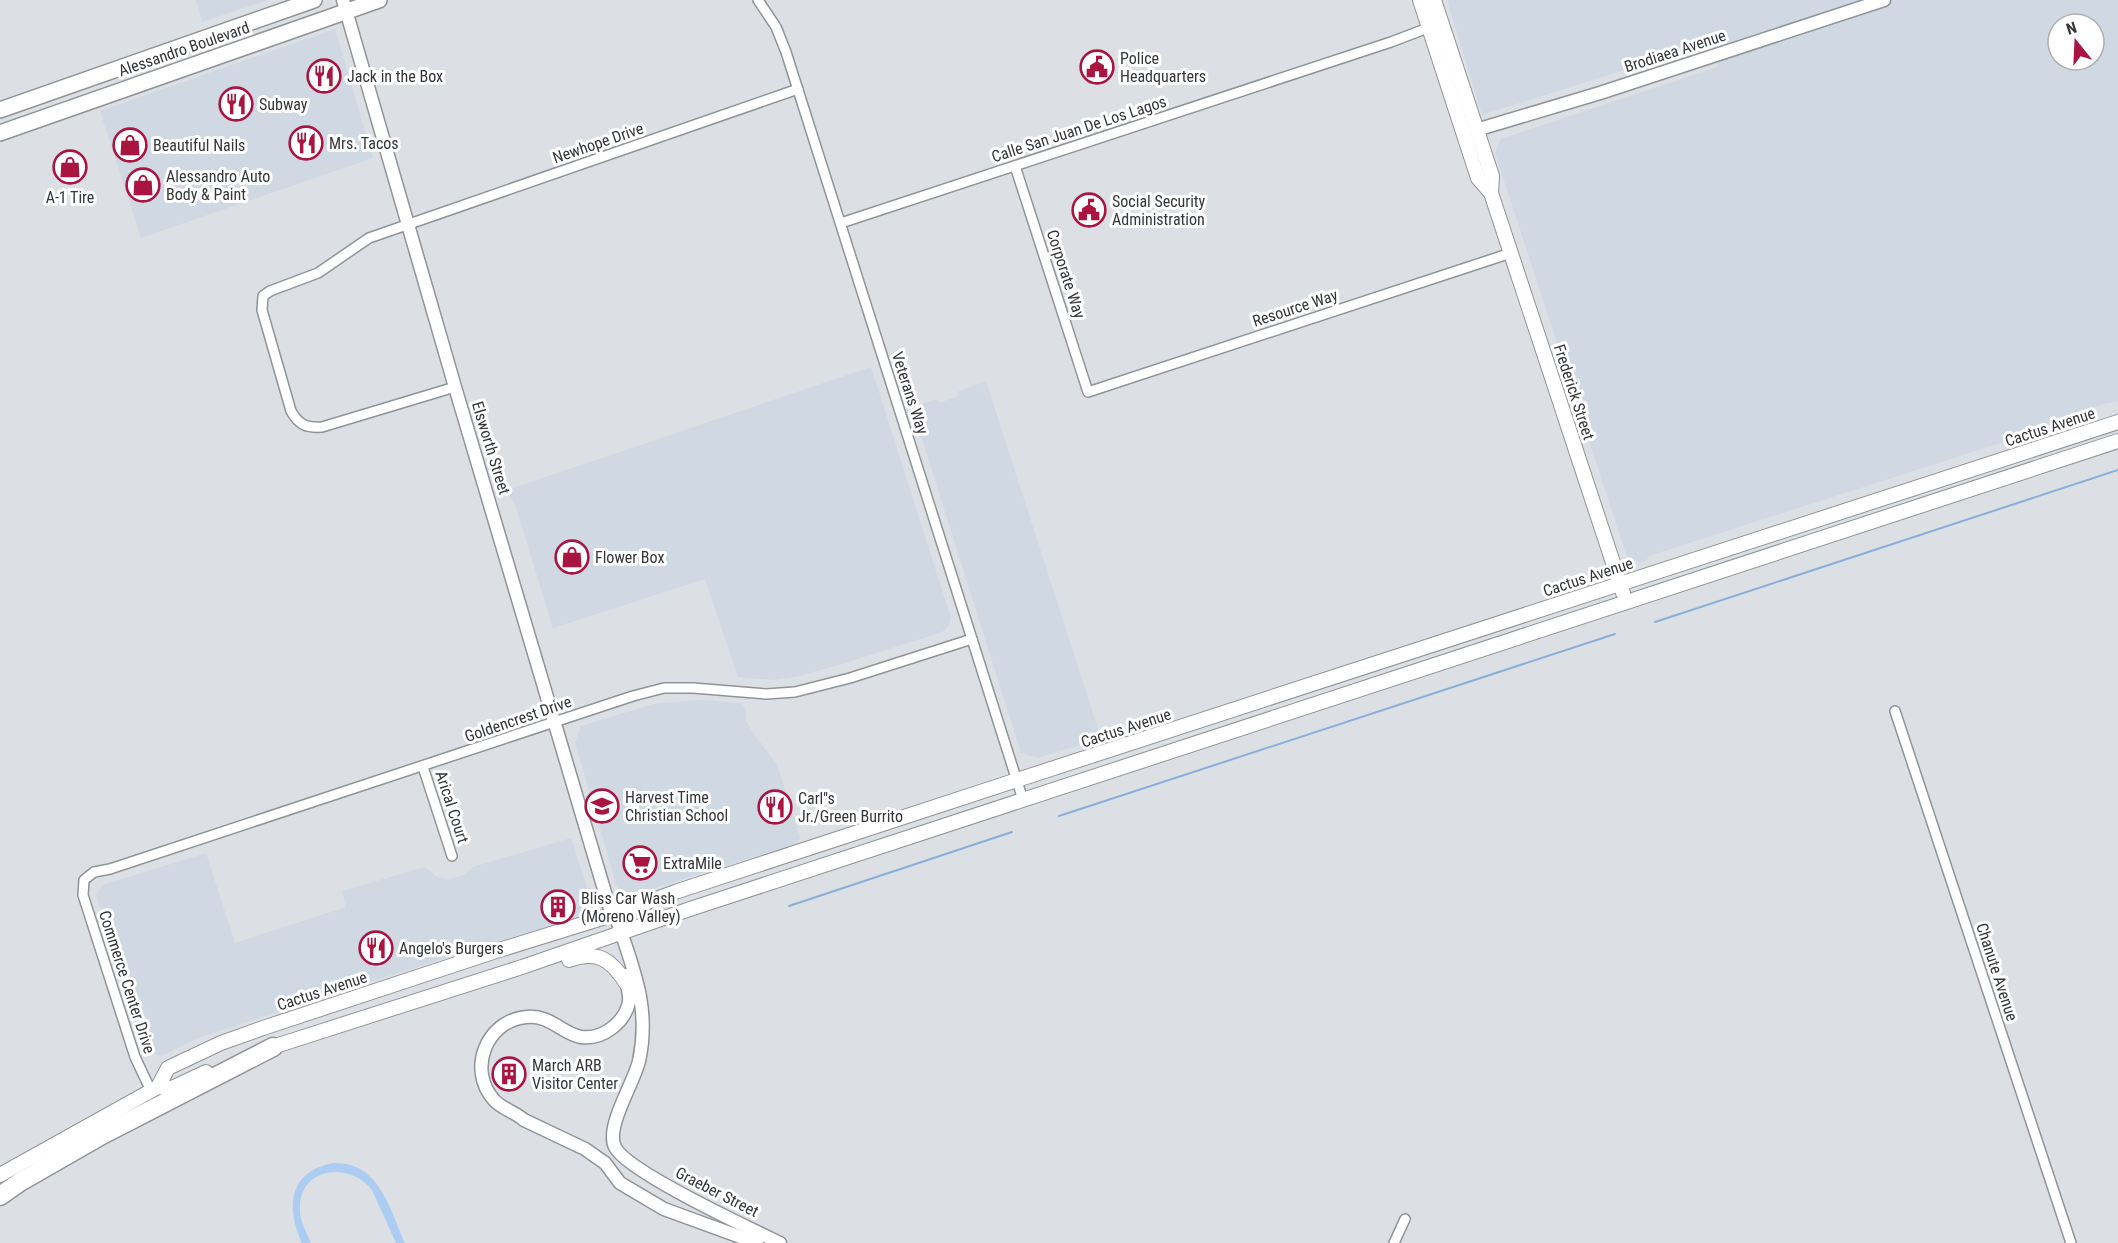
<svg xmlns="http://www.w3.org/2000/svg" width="2118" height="1243" font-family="'Roboto Condensed',sans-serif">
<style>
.built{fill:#cfd8e3;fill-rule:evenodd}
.green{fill:#accdf1}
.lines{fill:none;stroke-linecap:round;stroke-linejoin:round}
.stream{stroke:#88afd9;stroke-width:2}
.minor-casing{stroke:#909498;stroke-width:12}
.tertiary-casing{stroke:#909498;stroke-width:15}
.secondary-casing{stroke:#909498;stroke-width:16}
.primary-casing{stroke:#909498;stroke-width:18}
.motorway-casing{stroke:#909498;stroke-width:21}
.minor{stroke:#fff;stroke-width:9}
.tertiary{stroke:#fff;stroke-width:12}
.secondary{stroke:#fff;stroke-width:14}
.primary{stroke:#fff;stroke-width:15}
.motorway{stroke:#fff;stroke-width:18}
.labels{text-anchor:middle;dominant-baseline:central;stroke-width:6;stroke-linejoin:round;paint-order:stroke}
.street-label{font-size:16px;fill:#353638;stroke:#fff}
.poi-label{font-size:16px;fill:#353638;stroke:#fff;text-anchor:start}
</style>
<rect width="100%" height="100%" fill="#dce0e4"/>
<!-- built -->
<g class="built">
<path d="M 196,0 L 268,0 L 202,22 Z"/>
<path d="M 1447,0 L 2118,0 L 2118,402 L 2108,403 L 2081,411 L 2078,418 L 1649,556 L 1646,561 L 1640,563 L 1627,557 L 1495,153 L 1501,139 L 1718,67 L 1710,43 L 1482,115 ZM 2058,24 L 2094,24 L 2094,60 L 2058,60 Z"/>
<path d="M 335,29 L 373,158 L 141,238 L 100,111 Z"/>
<path d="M 871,367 L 951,618 L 948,627 L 942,632 L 839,665 L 795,677 L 773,680 L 738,677 L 705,579 L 553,628 L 516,507 L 507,490 Z"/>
<path d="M 986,381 L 1101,738 L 1038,758 L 1021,753 L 912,407 L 937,399 L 939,403 L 959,396 L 957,392 Z"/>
<path d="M 701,700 L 741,703 L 746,710 L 746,721 L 750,728 L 777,765 L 800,837 L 799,841 L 792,845 L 632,895 L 617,887 L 575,742 L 581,726 L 654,704 Z"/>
<path d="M 571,838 L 591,900 L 583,915 L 369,982 L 201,1037 L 161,1056 L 147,1051 L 96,895 L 102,885 L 206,853 L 235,943 L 346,907 L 342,891 L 425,867 L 437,877 L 447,879 L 462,876 L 473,867 Z"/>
</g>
<!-- green -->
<path class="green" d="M 333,1163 C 379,1161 390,1209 405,1243 L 396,1243 L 372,1190 C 350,1161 300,1167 300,1207 C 299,1220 306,1231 311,1243 L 302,1243 C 286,1207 288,1172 333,1163 Z"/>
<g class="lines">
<!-- stream -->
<g class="stream">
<path d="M 1655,622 L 2118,470"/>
<path d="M 1059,816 L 1615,634"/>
<path d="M 789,906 L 1012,832"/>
</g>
<!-- minor casing -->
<g class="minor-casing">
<g id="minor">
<path d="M 758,0 L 776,27 L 786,52 L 1023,800"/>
<path d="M 1015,166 L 1088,392 L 1511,253"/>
<path d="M 841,223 L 1391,42 L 1433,26"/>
<path d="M 455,387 L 322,427 C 306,428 299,425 291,411 L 262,310 L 263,296 L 270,291 L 318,273 L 369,238 L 798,89"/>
<path d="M 1895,711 L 2071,1243"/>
<path d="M 423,767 L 452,856"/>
<path d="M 151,1091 L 135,1057 L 83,895 L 84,880 L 94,872 L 110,869 L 633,696 L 664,688 L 693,688 L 766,694 L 795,692 L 850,678 L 972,639"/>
<path d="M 1394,1243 L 1405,1219"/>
</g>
</g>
<!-- tertiary casing -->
<g class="tertiary-casing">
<g id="tertiary">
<path d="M 343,0 L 455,387 L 609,906 L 615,914 C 632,966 651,1006 639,1061 C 634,1083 605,1127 615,1147 C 626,1171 751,1229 780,1243"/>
<path d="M 1476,130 L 1600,93 L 1884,0"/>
<path d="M 625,975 C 626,983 630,993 629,1002 C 625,1022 603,1040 581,1037 C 562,1034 550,1014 526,1017 C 486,1021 467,1070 494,1100 C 502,1109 515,1112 524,1120 L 585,1149 L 605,1163 L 620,1183 L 664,1209 L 757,1243"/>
</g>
</g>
<!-- secondary casing -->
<g class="secondary-casing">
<g id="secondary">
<path d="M 1420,0 L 1478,178 L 1491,193 L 1623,593"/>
<path d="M 1434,0 L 1492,176 L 1491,193"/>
<path d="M 569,960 C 597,950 611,959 626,983"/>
<path d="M 266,1049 L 522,967 L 690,909 L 2118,441"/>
<path d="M 158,1087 L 168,1068 L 221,1043 L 263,1028 L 496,951 L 615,914 L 678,891 L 1017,780 L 2118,422"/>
<path d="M 0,1175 L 158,1087 L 172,1088 L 206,1072"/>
</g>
</g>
<!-- primary casing -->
<g class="primary-casing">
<g id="primary">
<path d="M 0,110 L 314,0"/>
<path d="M 0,133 L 379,0"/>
</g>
</g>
<!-- motorway casing -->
<g class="motorway-casing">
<path id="motorway" d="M 0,1196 L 20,1182 L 102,1135 L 273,1047"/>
</g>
<!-- minor -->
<use href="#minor" class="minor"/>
<!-- tertiary -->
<use href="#tertiary" class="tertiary"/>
<!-- secondary -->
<use href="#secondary" class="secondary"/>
<!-- primary -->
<use href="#primary" class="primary"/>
<!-- motorway -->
<use href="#motorway" class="motorway"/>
</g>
<!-- icons -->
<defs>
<g id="civic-ring" transform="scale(1.725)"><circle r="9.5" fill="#fff" stroke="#aa1440" stroke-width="1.5"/><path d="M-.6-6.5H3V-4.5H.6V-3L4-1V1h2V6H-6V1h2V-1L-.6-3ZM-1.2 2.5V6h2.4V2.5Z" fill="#aa1440"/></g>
<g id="restaurant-ring" transform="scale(1.725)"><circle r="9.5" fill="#fff" stroke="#aa1440" stroke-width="1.5"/><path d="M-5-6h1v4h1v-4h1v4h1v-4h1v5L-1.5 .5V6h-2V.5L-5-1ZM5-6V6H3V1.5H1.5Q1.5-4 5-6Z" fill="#aa1440"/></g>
<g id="shop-ring" transform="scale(1.725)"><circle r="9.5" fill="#fff" stroke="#aa1440" stroke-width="1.5"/><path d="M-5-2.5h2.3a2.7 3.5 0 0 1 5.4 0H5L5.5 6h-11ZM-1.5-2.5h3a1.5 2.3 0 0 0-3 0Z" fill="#aa1440"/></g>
<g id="school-ring" transform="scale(1.725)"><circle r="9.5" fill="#fff" stroke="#aa1440" stroke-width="1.5"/><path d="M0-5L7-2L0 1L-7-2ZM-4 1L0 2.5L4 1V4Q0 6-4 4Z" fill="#aa1440"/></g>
<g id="supermarket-ring" transform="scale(1.725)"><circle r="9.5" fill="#fff" stroke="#aa1440" stroke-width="1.5"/><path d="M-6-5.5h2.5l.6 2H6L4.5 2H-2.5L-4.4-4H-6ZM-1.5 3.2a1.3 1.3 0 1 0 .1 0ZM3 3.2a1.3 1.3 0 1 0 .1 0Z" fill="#aa1440"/></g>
<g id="building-ring" transform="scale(1.725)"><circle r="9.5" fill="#fff" stroke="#aa1440" stroke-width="1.5"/><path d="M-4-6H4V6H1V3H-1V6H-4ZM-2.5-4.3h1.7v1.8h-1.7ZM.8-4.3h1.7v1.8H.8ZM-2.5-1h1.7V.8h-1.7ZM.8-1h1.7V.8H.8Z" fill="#aa1440"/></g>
</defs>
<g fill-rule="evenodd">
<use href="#civic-ring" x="1097" y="67"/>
<use href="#restaurant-ring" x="324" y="76"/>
<use href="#restaurant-ring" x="236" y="104"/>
<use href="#restaurant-ring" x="306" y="143"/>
<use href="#shop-ring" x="130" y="145"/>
<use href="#shop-ring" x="70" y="167"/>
<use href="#shop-ring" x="143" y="185"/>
<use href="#civic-ring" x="1089" y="210"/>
<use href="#shop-ring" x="572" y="557"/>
<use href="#school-ring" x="602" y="806"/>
<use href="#restaurant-ring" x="775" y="807"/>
<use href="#supermarket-ring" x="640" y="863"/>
<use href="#building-ring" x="558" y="907"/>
<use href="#restaurant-ring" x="376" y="948"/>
<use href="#building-ring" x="509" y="1074"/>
</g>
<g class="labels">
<!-- street labels -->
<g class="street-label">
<text transform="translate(184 49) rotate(-19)">Alessandro Boulevard</text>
<text transform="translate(1675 51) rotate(-18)">Brodiaea Avenue</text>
<text transform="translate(1079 129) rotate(-18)">Calle San Juan De Los Lagos</text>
<text transform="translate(598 143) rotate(-19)">Newhope Drive</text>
<text transform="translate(1066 274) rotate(72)">Corporate Way</text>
<text transform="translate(1295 308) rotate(-18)">Resource Way</text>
<text transform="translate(1574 392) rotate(72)">Frederick Street</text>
<text transform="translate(910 393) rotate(72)">Veterans Way</text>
<text transform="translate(2050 427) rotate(-18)">Cactus Avenue</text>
<text transform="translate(491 448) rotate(73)">Elsworth Street</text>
<text transform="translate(1588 577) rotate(-18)">Cactus Avenue</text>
<text transform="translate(518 719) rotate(-19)">Goldencrest Drive</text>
<text transform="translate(1126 728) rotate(-18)">Cactus Avenue</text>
<text transform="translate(452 807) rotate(72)">Arical Court</text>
<text transform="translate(1997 972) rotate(72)">Chanute Avenue</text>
<text transform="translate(127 982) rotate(72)">Commerce Center Drive</text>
<text transform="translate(322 991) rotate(-18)">Cactus Avenue</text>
<text transform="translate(717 1192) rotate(27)">Graeber Street</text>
</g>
<!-- poi labels -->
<g class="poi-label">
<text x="1120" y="58">Police<tspan x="1120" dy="18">Headquarters</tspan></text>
<text x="347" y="76">Jack in the Box</text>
<text x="259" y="104">Subway</text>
<text x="329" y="143">Mrs. Tacos</text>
<text x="153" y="145">Beautiful Nails</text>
<text x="166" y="176">Alessandro Auto<tspan x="166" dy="18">Body &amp; Paint</tspan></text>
<text x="70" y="197" text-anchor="middle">A-1 Tire</text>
<text x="1112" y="201">Social Security<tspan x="1112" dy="18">Administration</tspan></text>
<text x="595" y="557">Flower Box</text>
<text x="625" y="797">Harvest Time<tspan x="625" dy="18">Christian School</tspan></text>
<text x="798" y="798">Carl''s<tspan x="798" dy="18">Jr./Green Burrito</tspan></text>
<text x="663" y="863">ExtraMile</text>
<text x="581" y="898">Bliss Car Wash<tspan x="581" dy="18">(Moreno Valley)</tspan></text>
<text x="399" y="948">Angelo's Burgers</text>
<text x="532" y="1065">March ARB<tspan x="532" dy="18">Visitor Center</tspan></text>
</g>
</g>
<!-- north arrow -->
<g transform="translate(2076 42) rotate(342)"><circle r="28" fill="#ffffff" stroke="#aeafaf" stroke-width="1.5"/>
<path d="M0-4.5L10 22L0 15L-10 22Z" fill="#aa1440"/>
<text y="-9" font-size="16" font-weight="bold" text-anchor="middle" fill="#353638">N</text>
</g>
</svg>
